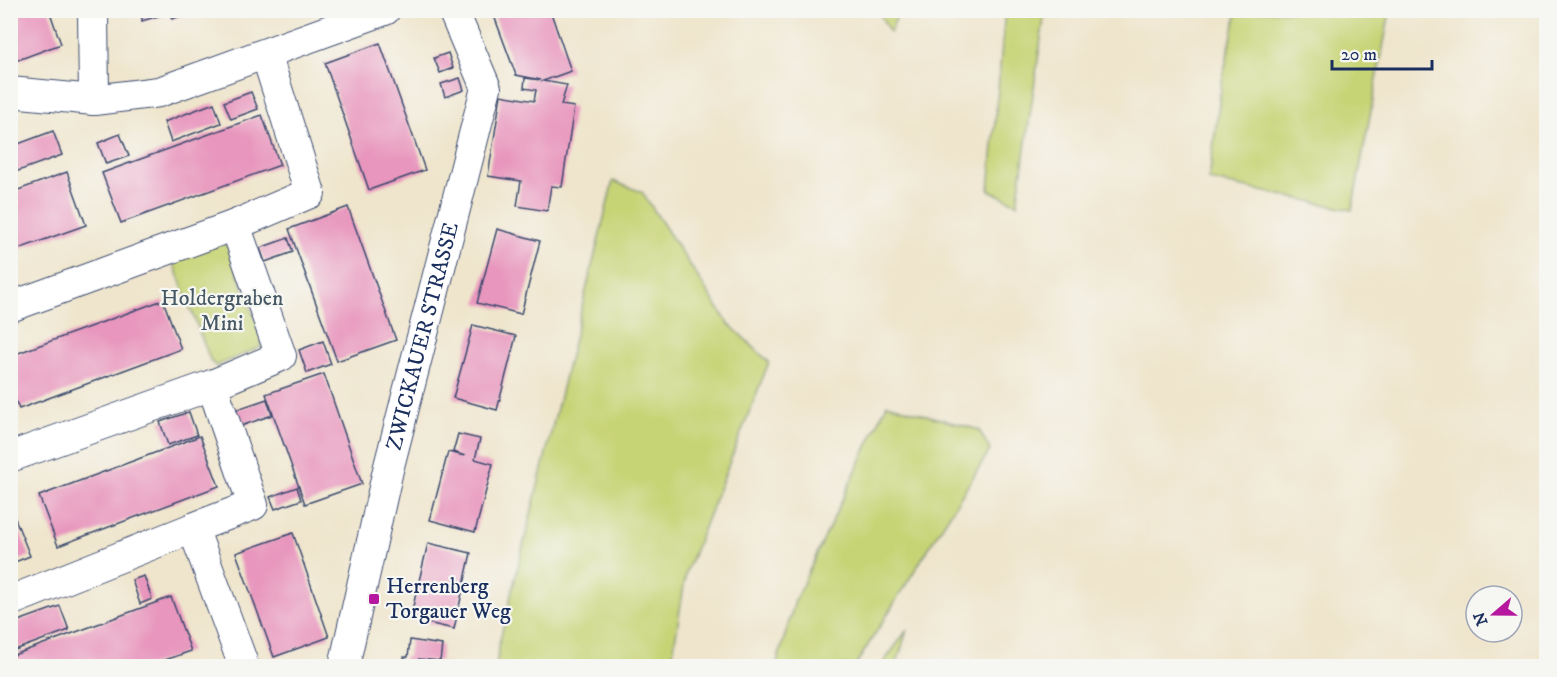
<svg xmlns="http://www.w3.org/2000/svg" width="1557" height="677" font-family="'IM FELL DW Pica',serif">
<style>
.green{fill:#c7d476;stroke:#71826a;stroke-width:1.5}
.building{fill:#e896bd}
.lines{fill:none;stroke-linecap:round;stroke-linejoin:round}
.minor-casing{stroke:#3b4a6e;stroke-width:32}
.minor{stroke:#fff;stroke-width:30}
.poi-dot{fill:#b5179e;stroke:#f6f6f2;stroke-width:2}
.labels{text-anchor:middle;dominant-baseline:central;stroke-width:4.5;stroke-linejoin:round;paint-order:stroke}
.park-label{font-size:22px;fill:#465864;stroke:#f6f6f2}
.street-label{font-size:22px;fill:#1b2f5e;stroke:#f6f6f2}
.poi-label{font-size:22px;fill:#1b2f5e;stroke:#f6f6f2;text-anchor:start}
</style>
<rect width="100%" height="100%" fill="#f6f6f2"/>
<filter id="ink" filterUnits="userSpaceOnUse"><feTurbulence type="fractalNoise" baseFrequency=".0167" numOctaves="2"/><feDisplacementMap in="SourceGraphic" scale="12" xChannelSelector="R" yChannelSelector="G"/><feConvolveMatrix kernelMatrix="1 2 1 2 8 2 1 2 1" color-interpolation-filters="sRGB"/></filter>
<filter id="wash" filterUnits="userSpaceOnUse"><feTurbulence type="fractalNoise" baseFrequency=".008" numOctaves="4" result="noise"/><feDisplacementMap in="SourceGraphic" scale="24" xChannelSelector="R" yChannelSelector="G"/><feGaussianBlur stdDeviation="1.35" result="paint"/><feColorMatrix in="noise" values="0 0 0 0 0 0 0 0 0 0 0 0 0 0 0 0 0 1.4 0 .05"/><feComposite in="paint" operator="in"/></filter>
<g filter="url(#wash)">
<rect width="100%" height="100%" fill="#efe5cc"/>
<!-- green -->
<g class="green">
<path d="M 878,11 L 899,11 L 890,33 Z"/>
<path d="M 1005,11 L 1045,11 L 1017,204 L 989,190 Z"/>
<path d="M 1237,11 L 1390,11 L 1352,210 L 1209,180 L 1222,81 Z"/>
<path d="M 613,181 L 642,192 L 728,323 L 769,362 L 686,573 L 671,666 L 497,666 L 498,648 Z"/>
<path d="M 219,241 L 227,245 L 262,337 L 261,347 L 216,366 L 211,362 L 171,257 Z"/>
<path d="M 887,404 L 979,430 L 990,450 L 855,666 L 776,666 L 795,601 Z"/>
<path d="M 907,630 L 896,666 L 881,666 Z"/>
</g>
<g id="blocks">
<!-- building -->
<g class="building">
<path d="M 10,10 L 49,10 L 61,44 L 10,63 Z"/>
<path d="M 142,10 L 163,10 L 165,14 L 142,21 Z"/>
<path d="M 168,10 L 195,10 L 195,11 L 172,19 Z"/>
<path d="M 499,10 L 550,10 L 571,71 L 543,81 L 567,85 L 561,105 L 574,107 L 562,187 L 551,186 L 547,211 L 517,206 L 521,181 L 488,176 L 501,95 L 534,101 L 536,90 L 524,88 L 525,78 L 541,80 L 516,75 L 493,13 Z"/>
<path d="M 380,43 L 425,170 L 369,190 L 325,63 Z"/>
<path d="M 448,53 L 453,68 L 440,73 L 434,58 Z"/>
<path d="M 460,78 L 464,90 L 445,97 L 441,84 Z"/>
<path d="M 251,92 L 258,109 L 231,119 L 224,102 Z"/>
<path d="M 214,103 L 221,123 L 171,142 L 164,122 Z"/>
<path d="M 262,115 L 280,165 L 121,223 L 102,173 Z"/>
<path d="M 53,131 L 62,155 L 10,174 L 10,147 Z"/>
<path d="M 120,134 L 129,156 L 106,164 L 98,143 Z"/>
<path d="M 67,172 L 86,225 L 10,252 L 10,193 Z"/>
<path d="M 348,207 L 396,340 L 337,361 L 289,229 Z"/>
<path d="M 497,229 L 540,241 L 521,314 L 477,303 Z"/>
<path d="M 288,238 L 293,252 L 265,262 L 260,248 Z"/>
<path d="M 163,300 L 181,349 L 19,409 L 10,386 L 10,356 Z"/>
<path d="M 473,325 L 516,336 L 497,410 L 453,398 Z"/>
<path d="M 323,341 L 331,364 L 307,373 L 299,350 Z"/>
<path d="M 324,374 L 362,484 L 305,504 L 266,394 Z"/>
<path d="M 267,399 L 272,415 L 241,426 L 235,410 Z"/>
<path d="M 189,412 L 197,435 L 168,445 L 160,422 Z"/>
<path d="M 458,434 L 480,439 L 475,459 L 493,464 L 475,532 L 430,520 L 448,452 L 465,456 L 453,452 Z"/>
<path d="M 200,436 L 219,486 L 58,546 L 39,496 Z"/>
<path d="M 297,487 L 301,500 L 275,509 L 270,497 Z"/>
<path d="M 10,506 L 30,556 L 10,564 Z"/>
<path d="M 293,533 L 329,637 L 274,657 L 236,553 Z"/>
<path d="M 428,543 L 471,553 L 454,629 L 410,619 Z"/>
<path d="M 144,576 L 152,599 L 140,604 L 132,580 Z"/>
<path d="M 171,597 L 191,651 L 148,666 L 15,666 L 11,656 Z"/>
<path d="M 60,606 L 69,630 L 15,650 L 10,638 L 10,624 Z"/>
<path d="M 410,640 L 442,645 L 440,661 L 418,659 L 458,666 L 403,666 L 404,657 L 408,657 Z"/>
</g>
</g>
</g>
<g filter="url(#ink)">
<use href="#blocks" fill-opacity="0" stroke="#3b4a6e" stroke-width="1.5"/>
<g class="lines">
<!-- minor casing -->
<g class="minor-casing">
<g id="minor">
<path d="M 93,10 L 94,100"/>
<path d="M 10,92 L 94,100 L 159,92 L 385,10"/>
<path d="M 10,307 L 235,225"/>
<path d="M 10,457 L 212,385"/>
<path d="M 10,601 L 193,528"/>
<path d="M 242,661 L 193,528 L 253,505 L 212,385 L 281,356 L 235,225 L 310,193 L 266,54"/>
<path id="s1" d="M 344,666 L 388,470 L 486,88 L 453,10"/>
</g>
</g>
<!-- minor -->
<use href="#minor" class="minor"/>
</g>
</g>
<!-- markers -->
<rect class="poi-dot" x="368" y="593" width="12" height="12" rx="3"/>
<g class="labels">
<!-- park labels -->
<g class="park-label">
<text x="222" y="298">Holdergraben<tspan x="222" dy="25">Mini</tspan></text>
</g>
<!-- street labels -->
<g class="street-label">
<text stroke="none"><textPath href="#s1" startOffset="339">ZWICKAUER STRASSE</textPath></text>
</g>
<!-- poi labels -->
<g class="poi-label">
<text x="386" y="586">Herrenberg<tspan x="386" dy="25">Torgauer Weg</tspan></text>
</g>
</g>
<!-- margin -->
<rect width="1557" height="677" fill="none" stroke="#f6f6f2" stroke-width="36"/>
<!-- north arrow -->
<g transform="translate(1494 614) rotate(250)"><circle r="28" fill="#f6f6f2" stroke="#9ea6b7" stroke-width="1.5"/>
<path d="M0-4.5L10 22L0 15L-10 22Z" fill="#b5179e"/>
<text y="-9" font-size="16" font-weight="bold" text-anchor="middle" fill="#1b2f5e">N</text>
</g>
<!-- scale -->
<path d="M1332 60v9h100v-9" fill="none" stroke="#1b2f5e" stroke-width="3"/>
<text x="1341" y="60" font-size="18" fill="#1b2f5e" stroke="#f6f6f2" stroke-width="4.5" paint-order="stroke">20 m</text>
</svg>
